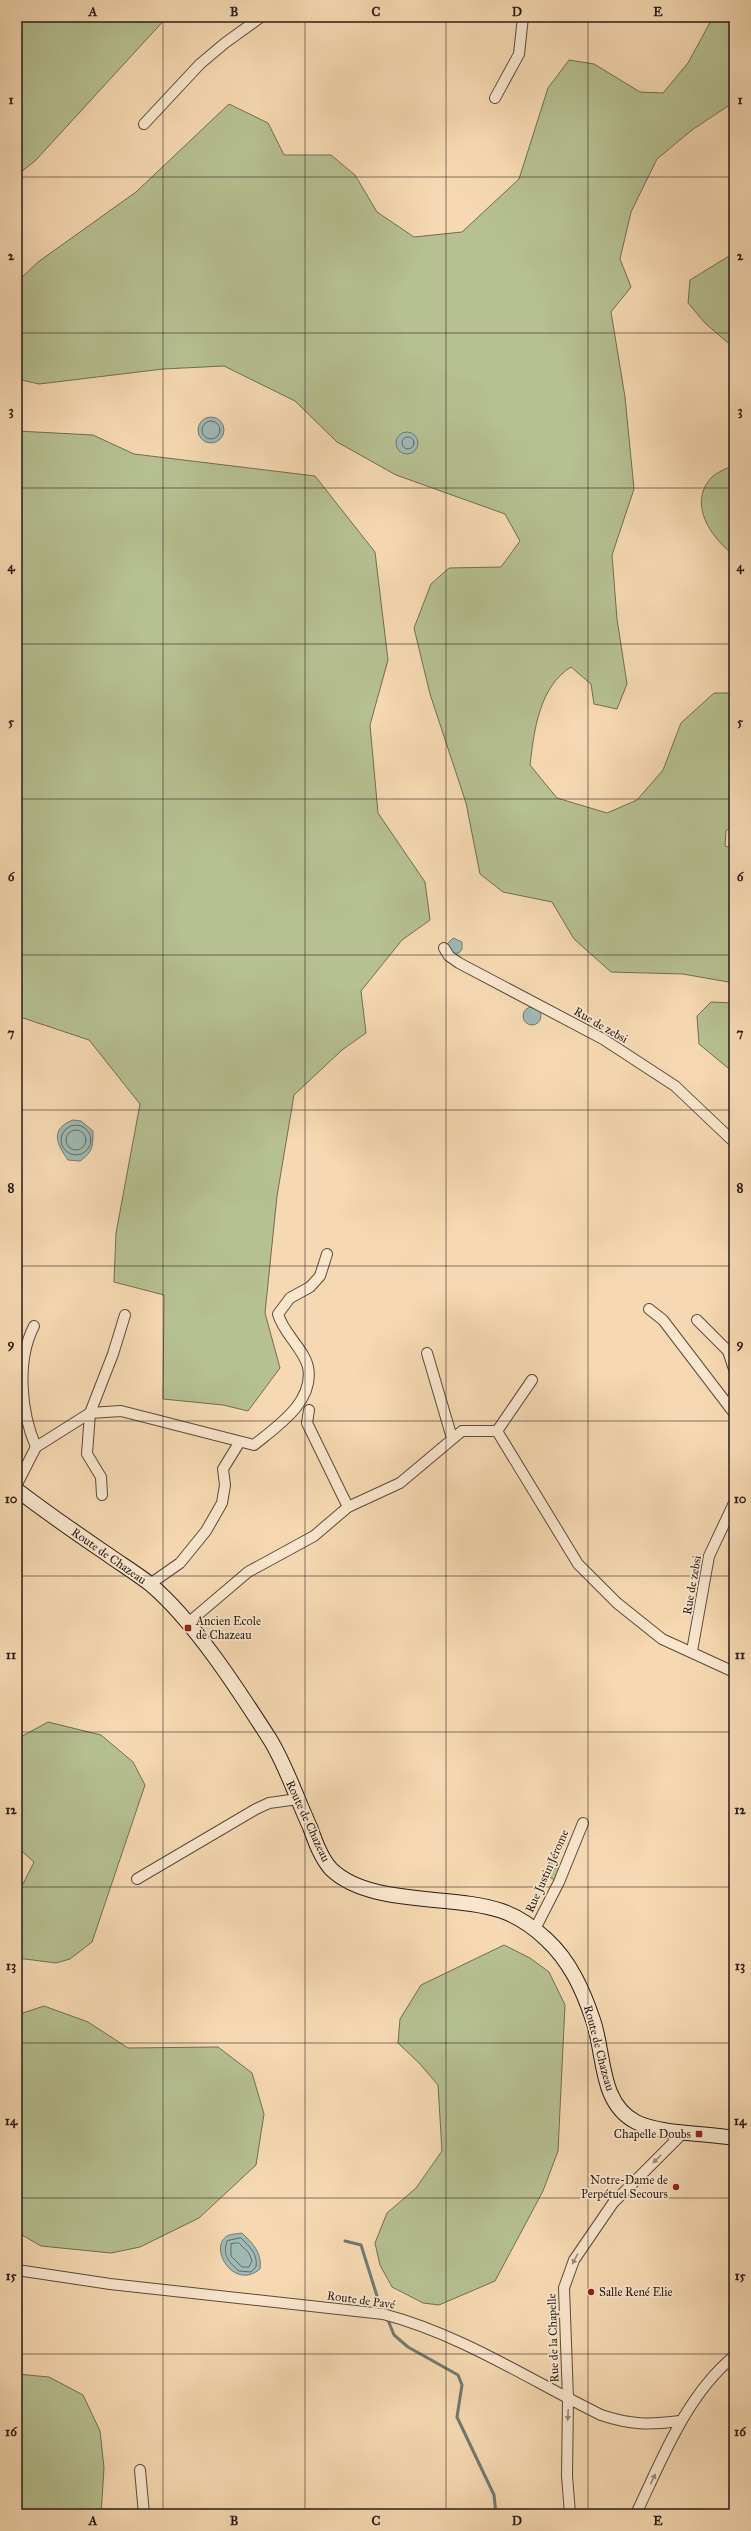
<svg xmlns="http://www.w3.org/2000/svg" width="751" height="2531" font-family="'IM FELL Great Primer',serif">
<style>
.green{fill:#b6c091;stroke:#6f6e53}
.water{fill:#9fb9b4;stroke:#6f7a74}
.lines{fill:none;stroke-linecap:round;stroke-linejoin:round}
.shore{stroke:#646a64;stroke-width:1}
.stream{stroke:#6f7a74;stroke-width:3}
.street-casing{stroke:#5c4a3c;stroke-width:12}
.secondary-casing{stroke:#281b15;stroke-width:16}
.street{stroke:#f9e6cd;stroke-width:10}
.secondary{stroke:#f9e6cd;stroke-width:14}
.oneway{fill:#9b8b7a}
.grid{fill:none;stroke:#281b15;stroke-width:1;stroke-opacity:0.55}
.poi-dot{fill:#8f2418;stroke:#f9e6cd;stroke-width:1.5}
.labels{text-anchor:middle;dominant-baseline:central;stroke-width:3.5;stroke-linejoin:round;paint-order:stroke}
.street-label{font-size:12px;fill:#281b15;stroke:#f9e6cd}
.poi-label{font-size:12px;fill:#281b15;stroke:#f9e6cd;text-anchor:start}
.neatline{fill:none;stroke:#281b15;stroke-width:1.5}
.grid-label{font-size:13px;text-anchor:middle;font-weight:bold;fill:#281b15}
</style>
<rect width="100%" height="100%" fill="#f6d9b2"/>
<filter id="stains"><feTurbulence type="fractalNoise" baseFrequency=".005" numOctaves="4"/><feColorMatrix values="0 0 0 0 .2 0 0 0 0 .09 0 0 0 0 .02 0 0 0 .5 -.17"/></filter>
<radialGradient id="worn" r=".72"><stop offset=".6" stop-color="#630" stop-opacity="0"/><stop offset="1" stop-color="#630" stop-opacity=".3"/></radialGradient>
<!-- green -->
<g class="green">
<path d="M 17,17 L 167,17 L 35,161 L 17,175 Z"/>
<path d="M 713,17 L 734,17 L 734,102 L 692,130 L 657,159 L 631,212 L 620,259 L 631,287 L 611,312 L 625,397 L 634,489 L 612,555 L 617,619 L 627,684 L 617,709 L 594,704 L 591,684 L 571,667 C 539,687 534,731 530,765 L 557,798 L 607,813 L 637,800 L 663,770 L 681,723 L 714,693 L 734,693 L 734,823 L 726,831 L 725,846 L 734,849 L 734,983 L 683,974 L 611,972 L 574,939 L 552,902 L 503,892 L 480,874 L 466,803 L 430,694 L 414,628 L 431,584 L 449,568 L 501,567 L 520,541 L 505,514 L 396,475 L 337,442 L 295,401 L 224,366 L 163,369 L 39,384 L 17,379 L 17,282 L 38,262 L 136,192 L 229,104 L 268,123 L 284,155 L 331,155 L 355,175 L 377,212 L 414,237 L 462,232 L 519,179 L 548,88 L 569,60 L 594,64 L 640,92 L 663,93 L 688,63 Z"/>
<path d="M 734,253 L 734,348 L 705,323 L 688,303 L 690,280 Z"/>
<path d="M 17,431 L 93,435 L 134,454 L 315,476 L 375,552 L 388,660 L 370,725 L 378,813 L 425,882 L 430,920 L 402,940 L 361,991 L 366,1033 L 342,1050 L 294,1095 L 277,1196 L 265,1313 L 280,1368 L 248,1411 L 223,1405 L 163,1399 L 164,1295 L 114,1282 L 116,1233 L 140,1104 L 89,1040 L 17,1016 Z"/>
<path d="M 734,465 L 734,555 C 711,538 687,503 712,477 C 717,472 728,468 734,465 Z"/>
<path d="M 711,1002 L 734,1003 L 734,1073 L 699,1044 L 697,1016 Z"/>
<path d="M 48,1722 L 101,1735 L 133,1762 L 145,1785 L 92,1942 L 70,1959 L 56,1963 L 17,1958 L 17,1885 L 23,1884 L 34,1862 L 17,1847 L 17,1739 Z"/>
<path d="M 550,1860 L 565,1867 L 559,1882 L 545,1875 Z"/>
<path d="M 504,1945 L 530,1958 L 549,1972 L 565,2005 L 558,2151 L 543,2191 L 495,2281 L 439,2305 L 423,2303 L 392,2287 L 380,2265 L 375,2243 L 387,2213 L 416,2188 L 442,2151 L 438,2085 L 420,2064 L 398,2043 L 400,2019 L 421,1985 Z"/>
<path d="M 44,2006 L 88,2022 L 128,2048 L 218,2047 L 252,2073 L 264,2114 L 256,2165 L 199,2218 L 140,2247 L 111,2253 L 41,2246 L 17,2232 L 17,2015 Z"/>
<path d="M 17,2374 L 49,2377 L 83,2395 L 100,2431 L 104,2468 L 101,2514 L 17,2514 Z"/>
</g>
<!-- water -->
<g class="water">
<circle cx="211" cy="430" r="13"/>
<circle cx="407" cy="443" r="11"/>
<path d="M 453,938 L 462,942 L 462,949 L 459,953 L 451,954 L 446,945 Z"/>
<circle cx="532" cy="1016" r="9"/>
<path d="M 73,1120 L 81,1121 L 93,1131 C 93,1146 93,1152 80,1161 L 68,1160 C 56,1143 50,1129 73,1120 Z"/>
<path d="M 242,2233 C 253,2244 262,2252 260,2269 C 234,2291 208,2248 227,2236 C 230,2234 237,2234 242,2233 Z"/>
</g>
<g class="lines">
<!-- shore -->
<g class="shore">
<circle cx="211" cy="430" r="9"/>
<circle cx="408" cy="443" r="6"/>
<circle cx="76" cy="1140" r="15"/>
<circle cx="76" cy="1140" r="10"/>
<path d="M 241,2238 C 250,2247 258,2254 256,2267 L 251,2272 L 239,2271 C 229,2262 222,2256 227,2241 Z"/>
<path d="M 239,2243 L 249,2253 L 252,2261 L 249,2267 L 242,2267 L 231,2256 L 231,2244 Z"/>
</g>
<!-- stream -->
<g class="stream">
<path d="M 345,2241 L 361,2245 L 377,2296"/>
<path d="M 388,2320 L 394,2335 L 408,2347 L 458,2375 L 462,2385 L 457,2417 L 494,2495 L 496,2514"/>
</g>
<!-- street casing -->
<g class="street-casing">
<g id="street">
<path d="M 495,98 L 519,54 L 523,17"/>
<path d="M 144,124 L 200,64 L 225,43 L 261,17"/>
<path d="M 444,948 L 449,956 L 459,963 L 603,1039 L 675,1086 L 734,1142"/>
<path d="M 649,1309 L 663,1320 L 734,1413"/>
<path d="M 697,1320 L 728,1351 L 734,1369"/>
<path d="M 34,1326 C 16,1361 21,1412 36,1447"/>
<path d="M 427,1353 L 452,1438"/>
<path d="M 532,1380 L 497,1431 L 578,1564 L 617,1603 L 662,1639 L 734,1672"/>
<path d="M 729,1406 L 734,1395"/>
<path d="M 309,1410 L 307,1423 L 348,1507"/>
<path d="M 17,1484 L 36,1447 L 90,1413 L 121,1411 L 254,1445 C 276,1427 315,1402 308,1367 C 304,1349 283,1333 278,1314 L 290,1298 L 310,1287 L 320,1276 L 327,1254"/>
<path d="M 102,1495 L 101,1477 L 87,1454 L 90,1413 L 113,1354 L 125,1315"/>
<path d="M 150,1584 L 180,1563 L 206,1531 L 222,1503 L 225,1485 L 223,1469 L 239,1443"/>
<path d="M 188,1623 L 248,1572 L 314,1536 L 348,1507 L 400,1483 L 462,1431 L 497,1431"/>
<path d="M 692,1651 L 709,1556 L 734,1503"/>
<path d="M 137,1879 L 256,1809 L 269,1803 L 298,1799"/>
<path d="M 535,1929 L 559,1882 L 583,1823"/>
<path d="M 17,2270 L 110,2284 L 383,2314 C 460,2334 530,2380 601,2415 C 631,2425 649,2425 680,2421"/>
<path d="M 140,2470 L 144,2514"/>
<path d="M 570,2514 L 567,2476 L 568,2399 L 564,2288 L 574,2260 L 613,2203 L 684,2132"/>
<path d="M 636,2514 C 662,2459 686,2396 734,2356"/>
</g>
</g>
<!-- secondary casing -->
<g class="secondary-casing">
<path id="secondary" d="M 17,1490 C 46,1512 76,1533 107,1554 C 121,1564 136,1573 150,1584 C 195,1622 239,1691 271,1741 C 287,1768 297,1799 310,1827 C 315,1841 321,1858 331,1869 C 370,1907 454,1894 502,1911 C 519,1917 533,1927 546,1939 C 570,1961 583,1990 593,2020 C 605,2054 599,2103 636,2122 C 660,2134 706,2133 734,2138"/>
</g>
<!-- street -->
<use href="#street" class="street"/>
<!-- secondary -->
<use href="#secondary" class="secondary"/>
</g>
<!-- one-way arrows -->
<defs><path id="oneway-solid" d="M-6-.8H1V-3.2L6.5 0L1 3.2V.8H-6Z"/></defs>
<g class="oneway">
<use href="#oneway-solid" transform="translate(657 2159) rotate(135)"/>
<use href="#oneway-solid" transform="translate(575 2259) rotate(118)"/>
<use href="#oneway-solid" transform="translate(568 2415) rotate(92)"/>
<use href="#oneway-solid" transform="translate(653 2479) rotate(-64)"/>
</g>
<!-- grid -->
<path class="grid" d="M 163,17 L 163,2514M 305,17 L 305,2514M 446,17 L 446,2514M 588,17 L 588,2514M 17,177 L 734,177M 17,333 L 734,333M 17,488 L 734,488M 17,644 L 734,644M 17,799 L 734,799M 17,955 L 734,955M 17,1110 L 734,1110M 17,1266 L 734,1266M 17,1421 L 734,1421M 17,1576 L 734,1576M 17,1732 L 734,1732M 17,1887 L 734,1887M 17,2043 L 734,2043M 17,2198 L 734,2198M 17,2354 L 734,2354"/>
<!-- markers -->
<g class="poi-dot">
<rect x="184" y="1624" width="8" height="8" rx="2"/>
<rect x="695" y="2130" width="8" height="8" rx="2"/>
<circle cx="676" cy="2187" r="4"/>
<circle cx="591" cy="2292" r="4"/>
</g>
<g class="labels">
<!-- street labels -->
<g class="street-label">
<text transform="translate(601 1025) rotate(30)">Rue de zebsi</text>
<text transform="translate(109 1556) rotate(35)">Route de Chazeau</text>
<text transform="translate(692 1585) rotate(-80)">Rue de zebsi</text>
<text transform="translate(308 1821) rotate(65)">Route de Chazeau</text>
<text transform="translate(547 1871) rotate(-66)">Rue Justin Jérome</text>
<text transform="translate(599 2048) rotate(75)">Route de Chazeau</text>
<text transform="translate(361 2300) rotate(8)">Route de Pavé</text>
<text transform="translate(553 2338) rotate(-92)">Rue de la Chapelle</text>
</g>
<!-- poi labels -->
<g class="poi-label">
<text x="196" y="1621">Ancien Ecole<tspan x="196" dy="14">de Chazeau</tspan></text>
<text x="691" y="2134" text-anchor="end">Chapelle Doubs</text>
<text x="668" y="2180" text-anchor="end">Notre-Dame de<tspan x="668" dy="14">Perpétuel Secours</tspan></text>
<text x="599" y="2292">Salle René Elie</text>
</g>
</g>
<!-- margin -->
<rect width="751" height="2531" fill="none" stroke="#f6d9b2" stroke-width="44"/>
<rect x="22" y="22" width="707" height="2487" class="neatline"/>
<g class="grid-label">
<text x="93" y="16">A</text>
<text x="234" y="16">B</text>
<text x="376" y="16">C</text>
<text x="517" y="16">D</text>
<text x="658" y="16">E</text>
<text x="11" y="104">1</text>
<text x="740" y="104">1</text>
<text x="11" y="260">2</text>
<text x="740" y="260">2</text>
<text x="11" y="415">3</text>
<text x="740" y="415">3</text>
<text x="11" y="571">4</text>
<text x="740" y="571">4</text>
<text x="11" y="726">5</text>
<text x="740" y="726">5</text>
<text x="11" y="881">6</text>
<text x="740" y="881">6</text>
<text x="11" y="1037">7</text>
<text x="740" y="1037">7</text>
<text x="11" y="1192">8</text>
<text x="740" y="1192">8</text>
<text x="11" y="1348">9</text>
<text x="740" y="1348">9</text>
<text x="11" y="1503">10</text>
<text x="740" y="1503">10</text>
<text x="11" y="1659">11</text>
<text x="740" y="1659">11</text>
<text x="11" y="1814">12</text>
<text x="740" y="1814">12</text>
<text x="11" y="1970">13</text>
<text x="740" y="1970">13</text>
<text x="11" y="2125">14</text>
<text x="740" y="2125">14</text>
<text x="11" y="2280">15</text>
<text x="740" y="2280">15</text>
<text x="11" y="2436">16</text>
<text x="740" y="2436">16</text>
<text x="93" y="2525">A</text>
<text x="234" y="2525">B</text>
<text x="376" y="2525">C</text>
<text x="517" y="2525">D</text>
<text x="658" y="2525">E</text>
</g>
<rect width="100%" height="100%" filter="url(#stains)"/>
<rect width="100%" height="100%" fill="url(#worn)"/>
</svg>
